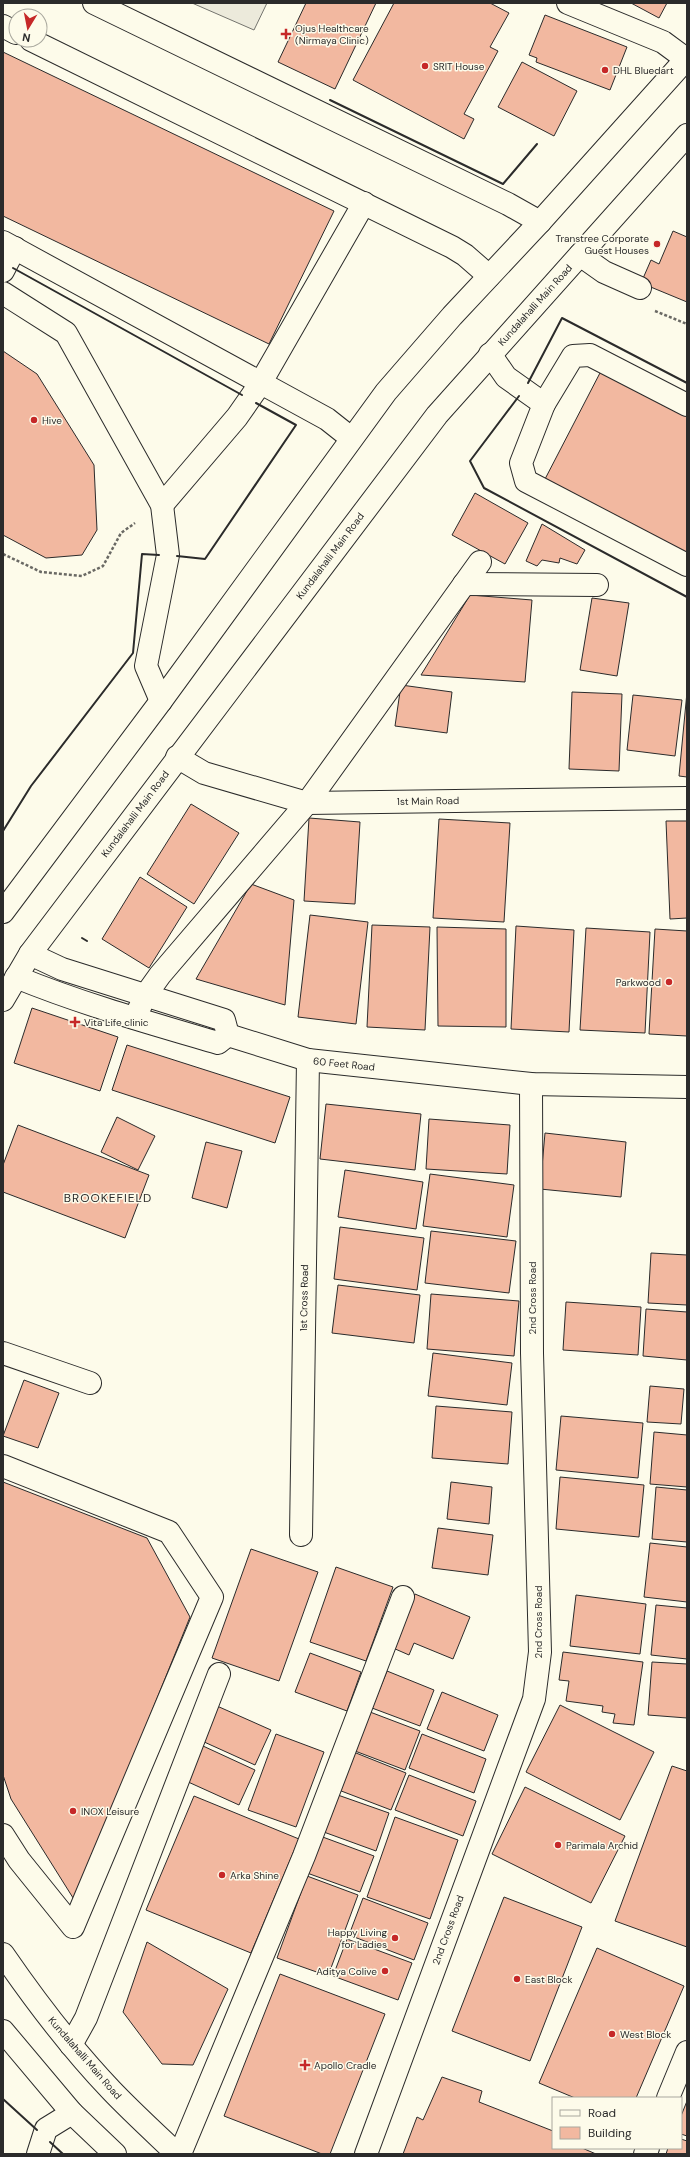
<svg xmlns="http://www.w3.org/2000/svg" width="690" height="2157" font-family="'DM Sans',sans-serif">
<style>
.parking{fill:#eceadb;stroke:#74746e}
.building{fill:#f2b8a0;stroke:#2b2b2b}
.lines{fill:none;stroke-linecap:round;stroke-linejoin:round}
.minor-casing{stroke:#2b2b2b;stroke-width:24}
.major-casing{stroke:#2b2b2b;stroke-width:24}
.path{stroke:#6a6964;stroke-width:2.5;stroke-dasharray:3 2;stroke-linecap:butt}
.minor{stroke:#fdfbea;stroke-width:22}
.major{stroke:#fdfbea;stroke-width:22}
.wall{stroke:#2b2b2b;stroke-width:2}
.poi-dot{fill:#c62828;stroke:#fdfbea;stroke-width:1.5}
.labels{text-anchor:middle;dominant-baseline:central;stroke-width:3;stroke-linejoin:round;paint-order:stroke}
.poi-label{font-size:10px;fill:#2b2b2b;stroke:#fdfbea;text-anchor:start}
.street-label{font-size:10px;fill:#2b2b2b;stroke:#fdfbea}
.quarter-label{font-size:12px;letter-spacing:1px;fill:#2b2b2b;stroke:#fdfbea}
</style>
<rect width="100%" height="100%" fill="#fdfbea"/>
<!-- parking -->
<path class="parking" d="M 192,3 L 267,3 L 254,30 Z"/>
<!-- building -->
<g class="building">
<path d="M 306,3 L 376,3 L 335,89 L 278,62 Z"/>
<path d="M 394,3 L 490,3 L 509,13 L 490,47 L 498,51 L 464,114 L 474,119 L 464,139 L 353,80 Z"/>
<path d="M 631,3 L 667,3 L 659,18 Z"/>
<path d="M 545,15 L 627,47 L 610,90 L 536,62 L 537,58 L 529,55 Z"/>
<path d="M 3,52 L 334,211 L 269,344 L 3,216 Z"/>
<path d="M 522,62 L 577,91 L 554,136 L 498,107 Z"/>
<path d="M 673,231 L 687,237 L 687,302 L 641,283 L 651,260 L 659,264 Z"/>
<path d="M 3,351 L 37,374 L 94,465 L 97,530 L 82,555 L 46,558 L 3,535 Z"/>
<path d="M 601,371 L 687,415 L 687,555 L 544,481 Z"/>
<path d="M 475,493 L 528,523 L 505,564 L 452,535 Z"/>
<path d="M 542,524 L 585,550 L 577,564 L 560,558 L 559,563 L 542,560 L 537,566 L 526,561 Z"/>
<path d="M 470,595 L 532,600 L 525,682 L 421,675 Z"/>
<path d="M 592,598 L 629,603 L 617,676 L 580,670 Z"/>
<path d="M 401,685 L 452,692 L 447,733 L 395,726 Z"/>
<path d="M 572,692 L 622,694 L 619,771 L 569,769 Z"/>
<path d="M 687,692 L 687,777 L 679,776 Z"/>
<path d="M 633,695 L 682,700 L 675,756 L 627,750 Z"/>
<path d="M 191,804 L 239,833 L 194,904 L 147,874 Z"/>
<path d="M 309,818 L 360,822 L 355,904 L 304,901 Z"/>
<path d="M 439,819 L 510,823 L 504,922 L 433,918 Z"/>
<path d="M 666,821 L 687,821 L 687,918 L 670,919 Z"/>
<path d="M 140,877 L 187,907 L 149,968 L 102,939 Z"/>
<path d="M 251,884 L 294,900 L 285,1005 L 196,979 Z"/>
<path d="M 310,915 L 368,922 L 356,1024 L 298,1017 Z"/>
<path d="M 372,925 L 430,927 L 425,1030 L 367,1027 Z"/>
<path d="M 516,926 L 574,930 L 569,1032 L 511,1029 Z"/>
<path d="M 437,927 L 506,929 L 506,1027 L 438,1026 Z"/>
<path d="M 586,928 L 650,932 L 645,1033 L 580,1030 Z"/>
<path d="M 655,929 L 687,931 L 687,1036 L 649,1034 Z"/>
<path d="M 32,1008 L 118,1037 L 100,1091 L 14,1063 Z"/>
<path d="M 127,1045 L 290,1097 L 275,1143 L 112,1090 Z"/>
<path d="M 326,1104 L 421,1114 L 415,1170 L 320,1159 Z"/>
<path d="M 117,1117 L 155,1136 L 138,1170 L 101,1152 Z"/>
<path d="M 429,1119 L 510,1125 L 507,1174 L 426,1169 Z"/>
<path d="M 18,1125 L 149,1175 L 125,1238 L 3,1192 L 3,1165 Z"/>
<path d="M 545,1133 L 626,1142 L 621,1197 L 540,1189 Z"/>
<path d="M 206,1142 L 242,1151 L 227,1208 L 192,1198 Z"/>
<path d="M 345,1170 L 423,1182 L 416,1229 L 338,1217 Z"/>
<path d="M 430,1174 L 514,1185 L 507,1237 L 423,1226 Z"/>
<path d="M 340,1227 L 424,1238 L 417,1290 L 334,1279 Z"/>
<path d="M 431,1231 L 516,1241 L 509,1293 L 425,1283 Z"/>
<path d="M 651,1253 L 687,1255 L 687,1305 L 648,1303 Z"/>
<path d="M 338,1285 L 420,1295 L 414,1343 L 332,1333 Z"/>
<path d="M 431,1294 L 519,1301 L 514,1356 L 427,1349 Z"/>
<path d="M 566,1302 L 641,1307 L 638,1355 L 563,1350 Z"/>
<path d="M 646,1309 L 687,1312 L 687,1360 L 643,1356 Z"/>
<path d="M 433,1353 L 512,1363 L 507,1405 L 428,1396 Z"/>
<path d="M 24,1380 L 59,1393 L 38,1448 L 3,1436 Z"/>
<path d="M 650,1386 L 684,1389 L 681,1424 L 647,1422 Z"/>
<path d="M 436,1406 L 512,1412 L 508,1464 L 432,1458 Z"/>
<path d="M 561,1416 L 643,1423 L 638,1478 L 556,1470 Z"/>
<path d="M 654,1432 L 687,1435 L 687,1487 L 650,1484 Z"/>
<path d="M 560,1477 L 644,1485 L 639,1537 L 556,1529 Z"/>
<path d="M 3,1482 L 147,1538 L 190,1617 L 75,1901 L 11,1799 L 3,1775 Z"/>
<path d="M 451,1482 L 492,1487 L 489,1524 L 447,1519 Z"/>
<path d="M 656,1487 L 687,1490 L 687,1542 L 652,1539 Z"/>
<path d="M 438,1528 L 493,1535 L 488,1575 L 432,1568 Z"/>
<path d="M 650,1543 L 687,1547 L 687,1602 L 644,1597 Z"/>
<path d="M 251,1549 L 318,1572 L 279,1681 L 212,1658 Z"/>
<path d="M 336,1567 L 393,1587 L 366,1661 L 310,1642 Z"/>
<path d="M 415,1594 L 470,1617 L 453,1659 L 414,1643 L 409,1655 L 393,1648 Z"/>
<path d="M 576,1595 L 646,1604 L 640,1654 L 570,1646 Z"/>
<path d="M 656,1605 L 687,1608 L 687,1659 L 651,1655 Z"/>
<path d="M 563,1652 L 643,1662 L 634,1725 L 613,1723 L 615,1714 L 602,1712 L 603,1706 L 566,1701 L 569,1681 L 559,1680 Z"/>
<path d="M 310,1653 L 361,1672 L 347,1711 L 295,1692 Z"/>
<path d="M 652,1662 L 687,1664 L 687,1718 L 648,1715 Z"/>
<path d="M 387,1671 L 434,1690 L 420,1726 L 372,1708 Z"/>
<path d="M 442,1692 L 498,1715 L 484,1751 L 427,1729 Z"/>
<path d="M 560,1705 L 654,1752 L 620,1820 L 526,1772 Z"/>
<path d="M 217,1706 L 271,1730 L 255,1765 L 202,1741 Z"/>
<path d="M 370,1712 L 420,1731 L 405,1770 L 355,1751 Z"/>
<path d="M 276,1734 L 324,1752 L 296,1827 L 248,1810 Z"/>
<path d="M 422,1734 L 486,1759 L 474,1793 L 409,1768 Z"/>
<path d="M 203,1746 L 255,1770 L 239,1805 L 186,1781 Z"/>
<path d="M 351,1751 L 406,1773 L 391,1810 L 336,1789 Z"/>
<path d="M 672,1766 L 687,1771 L 687,1947 L 615,1921 Z"/>
<path d="M 409,1775 L 476,1801 L 463,1836 L 395,1810 Z"/>
<path d="M 525,1787 L 625,1836 L 591,1903 L 492,1854 Z"/>
<path d="M 335,1794 L 389,1813 L 376,1851 L 321,1831 Z"/>
<path d="M 194,1796 L 299,1839 L 251,1953 L 146,1910 Z"/>
<path d="M 395,1817 L 458,1840 L 430,1919 L 367,1897 Z"/>
<path d="M 320,1836 L 374,1856 L 360,1892 L 307,1873 Z"/>
<path d="M 307,1876 L 358,1895 L 328,1976 L 277,1958 Z"/>
<path d="M 504,1897 L 582,1927 L 530,2061 L 452,2031 Z"/>
<path d="M 363,1898 L 428,1923 L 414,1960 L 349,1935 Z"/>
<path d="M 347,1939 L 412,1963 L 398,2000 L 333,1976 Z"/>
<path d="M 147,1942 L 228,1989 L 193,2065 L 162,2064 L 123,2012 Z"/>
<path d="M 597,1948 L 684,1986 L 636,2098 L 575,2098 L 539,2083 Z"/>
<path d="M 280,1974 L 385,2014 L 330,2154 L 322,2154 L 224,2116 Z"/>
<path d="M 442,2077 L 482,2091 L 479,2102 L 553,2131 L 553,2148 L 582,2148 L 596,2154 L 403,2154 L 417,2117 L 423,2120 Z"/>
<path d="M 687,2101 L 687,2136 L 681,2134 L 681,2116 Z"/>
<path d="M 681,2139 L 687,2141 L 687,2154 L 666,2154 L 668,2148 L 681,2148 Z"/>
</g>
<g class="lines">
<!-- minor casing -->
<g class="minor-casing">
<g id="minor">
<path d="M 94,3 L 508,204 L 540,222"/>
<path d="M 568,3 L 663,42 L 686,59"/>
<path d="M 3,26 L 16,33"/>
<path d="M 31,40 L 452,247 L 465,255 L 489,276"/>
<path d="M 3,242 L 327,419 L 351,438"/>
<path d="M 580,255 L 604,272 L 640,288"/>
<path d="M 3,271 L 15,248"/>
<path d="M 3,293 L 66,333 L 162,505 L 168,555 L 146,666 L 161,701"/>
<path d="M 490,354 L 506,377 L 544,404 L 521,463 L 526,481 L 687,565"/>
<path d="M 544,404 L 573,356 L 590,355 L 687,405"/>
<path d="M 162,505 L 237,417 L 260,384 L 364,203"/>
<path d="M 464,584 L 597,585"/>
<path d="M 177,757 L 204,773 L 307,803 L 687,798"/>
<path d="M 30,954 L 62,969 L 224,1020 L 228,1035"/>
<path d="M 16,977 C 82,1004 150,1023 218,1043 L 228,1035"/>
<path d="M 135,1018 L 145,996 L 160,975 L 307,803 L 480,562"/>
<path d="M 228,1035 L 308,1060 L 531,1084 L 687,1087"/>
<path d="M 3,1353 L 90,1383"/>
<path d="M 3,1466 L 169,1532 L 212,1597 L 73,1927 L 19,1860 L 3,1835"/>
<path d="M 301,1535 L 308,1060"/>
<path d="M 71,2045 L 86,2018 L 219,1674"/>
<path d="M 668,2098 L 687,2052"/>
<path d="M 38,2154 L 46,2129 L 72,2113"/>
<path d="M 180,2154 L 304,1856 L 403,1597"/>
<path d="M 366,2154 L 534,1699 L 540,1652 L 532,1353 L 531,1084"/>
<path d="M 645,2154 L 648,2148"/>
</g>
</g>
<!-- major casing -->
<g class="major-casing">
<g id="major">
<path d="M 3,912 L 161,701 L 386,392 L 452,316 L 540,222 L 687,58"/>
<path d="M 3,1000 L 30,954 L 437,415 L 687,135"/>
<path d="M 3,1954 C 36,2002 71,2048 111,2090 C 132,2112 155,2133 177,2154"/>
<path d="M 3,2031 L 72,2113 L 115,2154"/>
</g>
</g>
<!-- path -->
<g class="path">
<path d="M 655,311 L 687,324"/>
<path d="M 3,554 L 41,572 L 82,576 L 103,566 L 121,533 L 135,523"/>
</g>
<!-- minor -->
<use href="#minor" class="minor"/>
<!-- major -->
<use href="#major" class="major"/>
<!-- wall -->
<g class="wall">
<path d="M 330,100 L 503,184 L 537,144"/>
<path d="M 13,268 L 242,395"/>
<path d="M 528,383 L 562,318 L 687,383"/>
<path d="M 519,396 L 470,461 L 484,488 L 687,597"/>
<path d="M 177,556 L 205,559 L 296,425 L 256,403"/>
<path d="M 3,831 L 31,786 L 133,653 L 142,554 L 159,555"/>
<path d="M 82,938 L 87,941"/>
<path d="M 3,2099 L 37,2130"/>
<path d="M 50,2142 L 63,2154"/>
</g>
</g>
<!-- markers -->
<g class="poi-dot">
<path d="M284 28h4v4h4v4h-4v4h-4v-4h-4v-4h4z"/>
<circle cx="425" cy="66" r="4"/>
<circle cx="605" cy="70" r="4"/>
<circle cx="657" cy="244" r="4"/>
<circle cx="34" cy="420" r="4"/>
<circle cx="669" cy="982" r="4"/>
<path d="M73 1016h4v4h4v4h-4v4h-4v-4h-4v-4h4z"/>
<circle cx="73" cy="1811" r="4"/>
<circle cx="558" cy="1845" r="4"/>
<circle cx="222" cy="1875" r="4"/>
<circle cx="395" cy="1938" r="4"/>
<circle cx="385" cy="1971" r="4"/>
<circle cx="517" cy="1979" r="4"/>
<circle cx="612" cy="2034" r="4"/>
<path d="M303 2059h4v4h4v4h-4v4h-4v-4h-4v-4h4z"/>
</g>
<g class="labels">
<!-- poi labels -->
<g class="poi-label">
<text x="295" y="28">Ojus Healthcare<tspan x="295" dy="12">(Nirmaya Clinic)</tspan></text>
<text x="433" y="66">SRIT House</text>
<text x="613" y="70">DHL Bluedart</text>
<text x="649" y="238" text-anchor="end">Transtree Corporate<tspan x="649" dy="12">Guest Houses</tspan></text>
<text x="42" y="420">Hive</text>
<text x="661" y="982" text-anchor="end">Parkwood</text>
<text x="84" y="1022">Vita Life clinic</text>
<text x="81" y="1811">INOX Leisure</text>
<text x="566" y="1845">Parimala Archid</text>
<text x="230" y="1875">Arka Shine</text>
<text x="387" y="1932" text-anchor="end">Happy Living<tspan x="387" dy="12">for Ladies</tspan></text>
<text x="377" y="1971" text-anchor="end">Aditya Colive</text>
<text x="525" y="1979">East Block</text>
<text x="620" y="2034">West Block</text>
<text x="314" y="2065">Apollo Cradle</text>
</g>
<!-- street labels -->
<g class="street-label">
<text transform="translate(535 305) rotate(-48)">Kundalahalli Main Road</text>
<text transform="translate(330 556) rotate(-53)">Kundalahalli Main Road</text>
<text transform="translate(428 801) rotate(-1)">1st Main Road</text>
<text transform="translate(135 814) rotate(-53)">Kundalahalli Main Road</text>
<text transform="translate(344 1064) rotate(6)">60 Feet Road</text>
<text transform="translate(304 1298) rotate(-89)">1st Cross Road</text>
<text transform="translate(532 1298) rotate(-90)">2nd Cross Road</text>
<text transform="translate(538 1622) rotate(-90)">2nd Cross Road</text>
<text transform="translate(448 1930) rotate(-70)">2nd Cross Road</text>
<text transform="translate(85 2058) rotate(49)">Kundalahalli Main Road</text>
</g>
<!-- quarter labels -->
<g class="quarter-label">
<text x="108" y="1198">BROOKEFIELD</text>
</g>
</g>
<!-- border -->
<rect width="690" height="2157" fill="none" stroke="#2b2b2b" stroke-width="8"/>
<!-- legend -->
<rect x="552" y="2097" width="130" height="52" fill="#fdfbea" stroke="#a9a89e"/>
<rect x="560" y="2110" width="20" height="6" fill="#fdfbea" stroke="#a9a89e"/>
<text x="588" y="2117" font-size="12" fill="#2b2b2b">Road</text>
<rect x="560" y="2127" width="20" height="12" fill="#f2b8a0" stroke="#a9a89e"/>
<text x="588" y="2137" font-size="12" fill="#2b2b2b">Building</text>
<!-- north arrow -->
<g transform="translate(28 28) rotate(190)"><circle r="19" fill="#fdfbea" stroke="#a9a89e"/>
<path d="M0-3L7 15L0 10L-7 15Z" fill="#c62828"/>
<text y="-6" font-size="11" font-weight="bold" text-anchor="middle" fill="#2b2b2b">N</text>
</g>
</svg>
